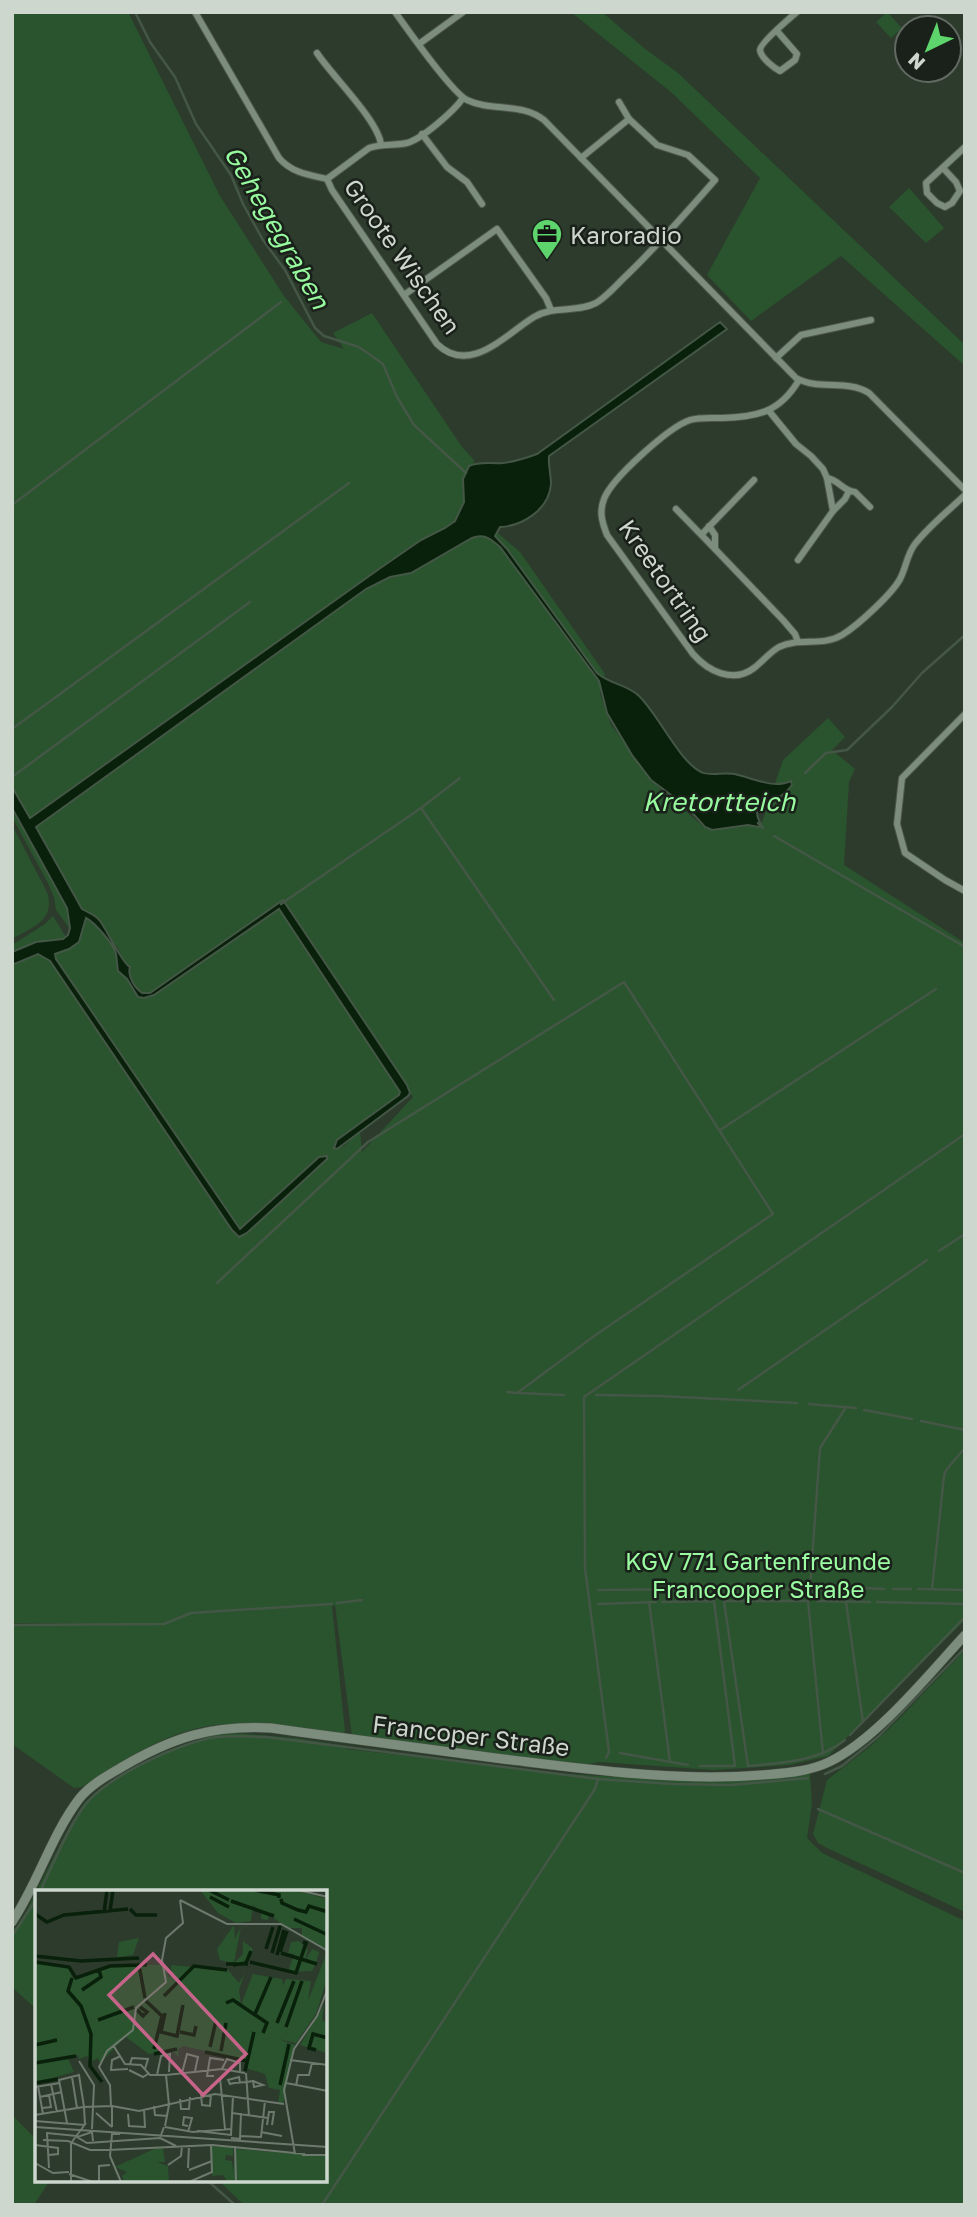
<svg xmlns="http://www.w3.org/2000/svg" width="977" height="2217" font-family="'Golos Text',sans-serif">
<style>
.green{fill:#29542d}
.water{fill:#09200b;stroke:#445746;stroke-width:2}
.lines{fill:none;stroke-linecap:round;stroke-linejoin:round}
.stream{stroke:#445746;stroke-width:2.5}
.street-casing{stroke:#4c584c;stroke-width:8}
.secondary-casing{stroke:#4c584c;stroke-width:10}
.street{stroke:#7d8d7d;stroke-width:6}
.secondary{stroke:#7d8d7d;stroke-width:9}
.labels{text-anchor:middle;dominant-baseline:central;stroke-width:5;stroke-linejoin:round;paint-order:stroke}
.poi-label{font-size:24px;fill:#ced7ce;stroke:#1a201a;text-anchor:start}
.street-label{font-size:24px;fill:#ced7ce;stroke:#1a201a}
.park-label{font-size:24px;fill:#9afda1;stroke:#1a201a}
.water-label{font-size:26px;font-style:italic;fill:#97fa9e;stroke:#1a201a}
.inset-river{fill:none;stroke:#09200b;stroke-width:3.5}
.inset-road{fill:none;stroke:#6d796d;stroke-width:2}
.view{fill:#c76489;fill-opacity:0.15;stroke:#c76489;stroke-width:3.5}
.inset-edge{fill:none;stroke:#ced7ce;stroke-width:3.5}
</style>
<rect width="100%" height="100%" fill="#2d3b2d"/>
<!-- green -->
<g class="green">
<path d="M 12,12 L 128,12 L 220,196 L 284,296 L 321,342 L 344,349 L 333,333 L 372,313 L 462,447 L 474,460 L 464,519 L 445,527 L 389,562 L 492,528 L 520,552 L 605,674 L 600,694 L 611,725 L 658,787 L 706,829 L 761,825 L 783,760 L 828,718 L 845,737 L 832,750 L 855,769 L 849,782 L 844,865 L 965,943 L 965,1620 L 828,1756 L 789,1765 L 713,1770 L 599,1762 L 583,1765 L 352,1736 L 335,1605 L 332,1606 L 345,1731 L 343,1735 C 289,1728 230,1714 178,1734 C 158,1741 138,1752 120,1763 C 105,1771 91,1788 74,1788 L 12,1744 L 12,1624 L 120,1624 L 12,1623 L 12,965 L 38,954 L 50,961 L 232,1230 L 239,1237 L 242,1228 L 240,1229 L 56,959 L 54,954 L 69,949 L 79,942 L 86,918 C 94,922 114,944 116,954 C 117,959 117,965 118,971 L 127,979 L 134,992 L 149,998 L 279,908 L 400,1092 L 399,1095 L 339,1139 L 343,1147 L 360,1131 L 362,1152 L 413,1097 L 283,900 L 150,993 L 147,994 L 139,991 L 131,978 L 118,948 L 106,933 L 101,922 L 93,914 L 82,909 L 12,787 Z"/>
<path d="M 571,12 L 602,12 L 644,48 L 678,73 L 965,345 L 965,366 L 841,256 L 751,321 L 707,275 L 760,178 L 672,93 Z"/>
<path d="M 887,12 L 902,28 L 891,38 L 876,22 Z"/>
<path d="M 909,188 L 944,228 L 926,243 L 889,207 Z"/>
<path d="M 12,808 L 67,908 L 70,929 L 56,910 L 54,897 L 48,883 L 12,817 Z"/>
<path d="M 12,825 L 47,892 C 56,920 33,927 12,939 Z"/>
<path d="M 53,916 L 66,937 L 63,939 L 36,942 L 12,952 L 12,945 L 45,924 Z"/>
<path d="M 965,1650 L 965,1912 L 827,1848 L 818,1843 L 813,1834 L 827,1780 L 872,1745 L 900,1718 Z"/>
<path d="M 233,1733 L 296,1738 L 346,1746 L 346,1749 L 567,1774 L 703,1782 L 810,1774 L 812,1803 L 807,1838 L 822,1853 L 965,1921 L 965,2205 L 244,2205 L 218,2180 L 326,2180 L 326,1892 L 37,1892 L 37,2010 L 12,1987 L 12,1932 L 25,1914 L 67,1831 L 84,1803 L 106,1784 L 163,1752 L 209,1736 Z"/>
<path d="M 12,2115 L 37,2140 L 37,2180 L 50,2180 L 34,2205 L 12,2205 Z"/>
</g>
<!-- water -->
<path class="water" d="M 720,322 L 727,329 L 549,456 C 548,466 551,474 551,484 C 549,510 522,526 500,527 L 495,536 L 507,549 L 597,673 C 609,684 627,684 639,696 C 658,714 679,761 701,772 C 710,777 726,771 738,775 C 755,779 774,789 791,781 L 792,785 C 789,789 784,794 779,797 C 767,804 749,804 761,824 L 759,827 L 748,825 L 712,830 L 705,827 L 687,807 L 651,780 L 632,755 L 607,713 L 599,681 L 500,547 C 491,539 484,533 472,538 L 411,573 L 390,577 L 366,589 L 36,827 L 82,909 C 89,913 96,915 100,921 C 107,930 122,963 130,967 C 127,976 135,988 142,993 L 150,993 L 283,900 L 407,1085 L 410,1093 L 408,1096 L 337,1149 L 334,1148 L 337,1140 L 399,1095 L 400,1092 L 279,909 L 154,995 L 144,998 L 138,997 L 127,979 L 118,971 C 117,965 117,960 116,954 C 114,944 94,922 86,918 L 79,942 L 69,949 L 55,954 L 56,959 L 240,1229 L 319,1157 L 327,1156 L 327,1159 L 247,1233 L 239,1237 L 232,1230 L 50,961 L 38,954 L 12,965 L 12,952 L 36,942 L 63,939 L 68,935 L 70,928 L 67,908 L 12,808 L 12,787 L 30,818 L 379,569 L 421,540 L 445,528 L 455,521 L 464,502 L 463,479 L 469,466 C 481,461 491,464 503,463 C 515,462 526,458 537,454 Z"/>
<g class="lines">
<!-- stream -->
<g class="stream">
<path d="M 135,12 L 150,42 L 175,77 L 196,124 L 231,175 L 243,204 L 263,240 L 285,270 L 315,328 L 324,336 L 359,347 L 383,364 L 397,397 L 414,425 L 466,473"/>
<path d="M 12,505 L 281,302"/>
<path d="M 12,729 L 349,483"/>
<path d="M 805,773 L 826,753 L 847,750 L 892,707 L 922,673 L 965,635"/>
<path d="M 12,777 L 250,602"/>
<path d="M 421,808 L 460,778"/>
<path d="M 758,823 L 763,828"/>
<path d="M 774,836 L 965,947"/>
<path d="M 281,904 L 421,808 L 554,1000"/>
<path d="M 720,1130 L 936,989"/>
<path d="M 939,1251 L 965,1234"/>
<path d="M 217,1283 L 368,1142 L 624,982 L 773,1214 L 597,1334 L 517,1393 L 507,1392"/>
<path d="M 738,1390 L 927,1260"/>
<path d="M 519,1393 L 564,1395"/>
<path d="M 596,1395 L 659,1396 L 797,1403"/>
<path d="M 809,1404 L 856,1408"/>
<path d="M 864,1410 L 912,1419"/>
<path d="M 921,1421 L 965,1430"/>
<path d="M 847,1587 L 884,1589"/>
<path d="M 810,1588 L 820,1448 L 846,1407"/>
<path d="M 893,1589 L 911,1589"/>
<path d="M 918,1589 L 965,1590"/>
<path d="M 932,1589 L 944,1476 L 946,1470 L 965,1448"/>
<path d="M 598,1590 L 838,1588"/>
<path d="M 817,1601 L 870,1602"/>
<path d="M 649,1602 L 670,1762"/>
<path d="M 662,1602 L 714,1601 L 735,1766 L 700,1766"/>
<path d="M 846,1602 L 863,1722"/>
<path d="M 877,1602 L 965,1604"/>
<path d="M 337,1603 L 362,1600"/>
<path d="M 598,1604 L 656,1602"/>
<path d="M 12,1625 L 164,1624 L 191,1613 L 332,1604"/>
<path d="M 850,1735 L 965,1617"/>
<path d="M 620,1753 L 688,1765"/>
<path d="M 823,1754 L 808,1601 L 724,1601 L 748,1766 C 781,1763 818,1762 845,1740"/>
<path d="M 606,1758 L 609,1752 L 585,1568 L 584,1397 L 965,1134"/>
<path d="M 825,1774 L 842,1766 L 878,1737 L 965,1648"/>
<path d="M 818,1809 L 965,1873"/>
<path d="M 40,1892 C 53,1864 65,1834 82,1809 C 103,1778 181,1741 218,1737 C 234,1735 251,1737 267,1737 L 598,1779 L 673,1784 L 731,1785 L 808,1778"/>
<path d="M 12,1936 L 37,1898"/>
<path d="M 207,2180 L 235,2205"/>
<path d="M 322,2205 L 595,1789 L 598,1779"/>
</g>
<!-- street casing -->
<g class="street-casing">
<g id="street">
<path d="M 195,12 L 279,158 C 292,173 309,175 327,179 L 369,148 C 382,143 395,146 407,143 C 422,139 454,111 463,98"/>
<path d="M 395,12 C 408,30 451,92 467,100 C 492,112 521,102 544,120 L 796,378 C 819,391 847,379 869,393 L 965,490"/>
<path d="M 777,31 L 797,54 L 795,60 L 780,71 C 774,68 761,58 760,50 C 760,43 790,18 797,12"/>
<path d="M 419,44 L 463,12"/>
<path d="M 317,53 C 332,76 379,121 381,145"/>
<path d="M 422,134 L 447,167 L 467,182 L 482,204"/>
<path d="M 581,158 L 629,119"/>
<path d="M 943,168 L 956,182 L 960,191 L 952,203 L 945,207 L 937,203 L 927,193 L 926,183 L 965,147"/>
<path d="M 327,179 L 332,190 L 437,344 C 470,376 506,334 534,317 C 554,305 577,313 596,303 C 608,296 618,283 628,274 C 659,244 687,212 715,180 L 688,155 L 657,145 L 629,119 L 619,102"/>
<path d="M 404,295 L 497,229 L 546,298 L 551,310"/>
<path d="M 776,358 L 801,335 L 871,320"/>
<path d="M 799,380 C 780,412 758,417 722,418 C 712,418 700,417 690,420 C 669,427 612,478 604,499 C 599,512 602,522 607,535 L 693,654 C 708,671 733,684 754,668 C 763,661 770,652 779,647 C 799,637 822,647 842,635 C 857,626 892,594 900,579 C 906,568 907,554 915,544 C 929,526 948,511 965,495"/>
<path d="M 769,411 L 796,444 L 811,456 L 823,469 L 827,478 L 833,511"/>
<path d="M 827,478 C 839,480 843,491 855,492 L 870,507"/>
<path d="M 676,509 L 715,549"/>
<path d="M 709,526 L 715,535 L 715,549 L 783,620 L 795,634 L 798,642"/>
<path d="M 702,534 L 754,480"/>
<path d="M 798,560 L 833,511 L 845,499 L 849,491"/>
<path d="M 965,714 L 902,778 L 897,824 L 905,853 L 945,880 L 965,891"/>
</g>
</g>
<!-- secondary casing -->
<g class="secondary-casing">
<path id="secondary" d="M 12,1922 C 38,1883 51,1836 79,1799 C 90,1785 108,1775 122,1767 C 173,1737 212,1725 271,1728 C 348,1739 425,1749 503,1759 C 588,1769 675,1782 762,1775 C 785,1773 808,1772 829,1762 C 876,1740 929,1674 965,1635"/>
</g>
<!-- street -->
<use href="#street" class="street"/>
<!-- secondary -->
<use href="#secondary" class="secondary"/>
</g>
<!-- icons -->
<defs>
<g id="office-pin" transform="scale(1.575)"><path d="M0 17L-7.5 6A9.5 9.5 0 1 1 7.5 6Z" fill="#5ed56c" stroke="#1a201a"/><path d="M-6-3h4V-5.5h4V-3h4V5H-6ZM-1-4.5V-3h2v-1.5ZM-6 0V1H6V0Z" fill="#111"/></g>
</defs>
<g fill-rule="evenodd">
<use href="#office-pin" x="547" y="234"/>
</g>
<g class="labels">
<!-- poi labels -->
<g class="poi-label">
<text x="570" y="234">Karoradio</text>
</g>
<!-- street labels -->
<g class="street-label">
<text transform="translate(403 256) rotate(55)">Groote Wischen</text>
<text transform="translate(666 580) rotate(55)">Kreetortring</text>
<text transform="translate(471 1735) rotate(7)">Francoper Straße</text>
</g>
<!-- park labels -->
<g class="park-label">
<text x="758" y="1560">KGV 771 Gartenfreunde<tspan x="758" dy="28">Francooper Straße</tspan></text>
</g>
<!-- water labels -->
<g class="water-label">
<text transform="translate(277 227) rotate(60)">Gehegegraben</text>
<text x="719" y="801">Kretortteich</text>
</g>
</g>
<!-- overview -->
<g transform="translate(35 1890)">
<rect width="292" height="292" fill="#2d3b2d"/>
<path d="M 165,0 L 258,0 L 293,9 L 290,59 L 267,46 L 267,38 L 253,38 L 234,25 L 233,30 L 226,29 L 226,21 L 218,15 L 216,31 L 201,33 L 183,23 ZM 199,35 L 200,49 L 206,36 L 199,73 L 208,64 L 208,51 L 218,59 L 210,76 L 185,70 L 182,59 ZM 104,48 L 98,65 L 82,67 L 84,52 ZM 264,51 L 273,60 L 269,73 L 277,59 L 284,62 L 281,73 L 277,81 L 253,82 L 259,64 L 253,63 L 256,52 ZM 292,62 L 292,89 L 281,124 L 261,153 L 243,149 L 260,155 L 248,213 L 243,213 L 245,200 L 234,198 L 230,184 L 211,178 L 212,171 L 149,156 L 143,159 L 144,167 L 137,161 L 114,164 L 91,147 L 98,139 L 65,173 L 63,168 L 55,172 L 52,166 L 44,169 L 43,165 L 0,172 L 0,73 L 34,77 L 37,88 L 75,76 L 103,75 L 130,75 L 133,87 L 137,86 L 136,75 L 193,80 L 204,93 L 210,83 L 204,100 L 206,115 L 218,84 L 247,89 L 248,95 L 251,89 L 276,91 L 273,111 ZM 289,115 L 287,130 L 291,132 L 292,144 L 286,146 L 292,149 L 292,163 L 265,155 ZM 33,168 L 39,182 L 0,193 L 0,174 ZM 198,256 L 198,266 L 191,265 L 190,270 L 197,271 L 198,282 L 200,259 L 292,266 L 292,292 L 202,292 L 192,291 L 188,285 L 177,286 L 176,257 ZM 121,258 L 128,258 L 130,272 L 122,272 L 133,276 L 134,292 L 89,292 L 87,286 L 92,282 L 80,277 Z" fill="#29542d"/>
<path class="inset-river" d="M 174,0 L 194,10M 220,0 L 244,5 L 244,8M 175,7 L 194,17M 246,9 L 247,13 L 263,20 L 271,22 L 274,16 L 293,22M 196,11 L 239,26M 95,19 L 101,25 L 122,25M 75,21 L 78,0M 69,23 L 72,0M 0,24 L 12,32 L 29,25 L 93,19M 259,29 L 293,45M 231,59 L 238,37M 245,62 L 252,41M 237,63 L 245,36M 246,63 L 282,74M 242,65 L 249,40M 0,66 L 46,71 L 104,68M 0,72 L 34,77 L 41,88 L 75,76 L 104,75M 215,72 L 261,83 L 271,53 L 268,52M 191,74 L 213,74M 198,75 L 211,73 L 216,61M 37,88 L 33,101 L 46,116 L 56,144 L 55,176 L 67,192M 47,100 L 66,87 L 64,80M 129,106 L 159,76 L 192,80M 110,108 L 104,75 L 112,75M 111,111 L 127,126 L 119,159M 191,113 L 198,110 L 232,133 L 228,143M 102,120 L 108,126 L 112,122 L 105,117M 130,123 L 126,142 L 142,146 L 148,115M 220,124 L 236,87M 63,130 L 99,117M 242,133 L 259,91M 251,137 L 267,91M 145,142 L 159,145 L 161,136M 0,155 L 22,150M 175,157 L 181,131M 281,160 L 274,158 L 278,144 L 293,148M 186,161 L 191,133M 170,162 L 212,171M 119,164 L 142,159M 0,173 L 41,166M 210,181 L 219,142M 0,193 L 23,189M 245,195 L 254,154"/>
<path class="inset-road" d="M 263,0 L 293,7M 145,10 L 192,34 L 246,34 L 293,61M 78,155 L 90,174 L 106,175 L 115,185 L 131,185 L 134,215 L 130,236M 86,166 L 77,170 L 76,180 L 93,179M 255,170 L 293,175M 44,171 L 59,195 L 57,239M 95,174 L 97,168 L 113,169 L 110,179M 187,179 L 192,169 L 205,173 L 205,182M 94,180 L 108,187 L 113,184M 147,183 L 152,164 L 163,167 L 160,181M 211,183 L 214,226M 122,185 L 126,166 L 135,164 L 134,182M 131,185 L 187,179 L 210,183M 179,186 L 172,186 L 175,168 L 189,170M 37,187 L 42,218M 185,188 L 190,239M 205,193 L 204,187 L 193,190 L 195,194 L 199,193 L 212,192 L 218,191 L 219,197 L 228,195 L 218,191M 251,193 L 293,201M 16,194 L 22,222M 3,196 L 8,224M 261,196 L 263,185 L 274,185 L 277,173M 0,197 L 25,193M 166,205 L 167,215 L 175,216 L 176,204M 5,207 L 27,202M 145,209 L 146,219 L 154,219 L 155,207M 119,216 L 120,225 L 133,226M 7,218 L 16,217 L 14,205M 61,223 L 77,237M 197,223 L 233,228M 93,224 L 94,236 L 110,237 L 109,219M 0,225 L 48,217M 0,231 L 50,235M 32,233 L 24,190 L 44,185 L 49,217M 50,235 L 49,217 L 76,216 L 75,195 L 64,177 L 72,161 L 98,140 L 101,118 L 131,92 L 127,70 L 131,48 L 148,33 L 145,10M 232,235 L 234,222 L 239,222 L 237,235M 0,237 L 293,257M 77,237 L 77,216 L 104,221 L 180,204 L 249,214M 129,237 L 125,248 L 141,256M 130,237 L 158,242 L 196,239M 162,241 L 196,245 L 198,206M 153,242 L 157,228 L 149,227 L 148,235 L 153,236M 226,242 L 247,246M 85,244 L 77,244 L 75,266 L 86,292M 205,246 L 226,247 L 230,211M 196,248 L 205,249 L 206,223M 8,250 L 33,251 L 55,260 L 75,260M 58,251 L 57,242 L 42,247 L 52,253 L 125,248M 36,253 L 36,292M 36,253 L 51,233M 0,255 L 23,258 L 23,264 L 14,265M 200,256 L 201,292M 73,260 L 177,255 L 270,264M 260,264 L 249,200 L 259,159 L 282,126 L 293,98M 267,265 L 293,265M 0,273 L 18,283 L 34,282M 133,275 L 146,266 L 147,256M 14,278 L 12,243 L 42,246M 153,278 L 154,255M 154,280 L 177,271M 34,284 L 58,292M 64,292 L 64,276 L 75,275M 154,292 L 177,282 L 176,255"/>
<path class="view" d="M 118,64 L 211,164 L 168,205 L 74,105 Z"/>
<rect width="292" height="292" class="inset-edge"/>
</g>
<!-- border -->
<rect width="977" height="2217" fill="none" stroke="#ced7ce" stroke-width="28"/>
<!-- north arrow -->
<g transform="translate(928 49) rotate(223)"><circle r="33" fill="#1a201a" stroke="#626962" stroke-width="2"/>
<path d="M0-5L12 26L0 18L-12 26Z" fill="#5ed56c"/>
<text y="-10" font-size="19" font-weight="bold" text-anchor="middle" fill="#ced7ce">N</text>
</g>
</svg>
